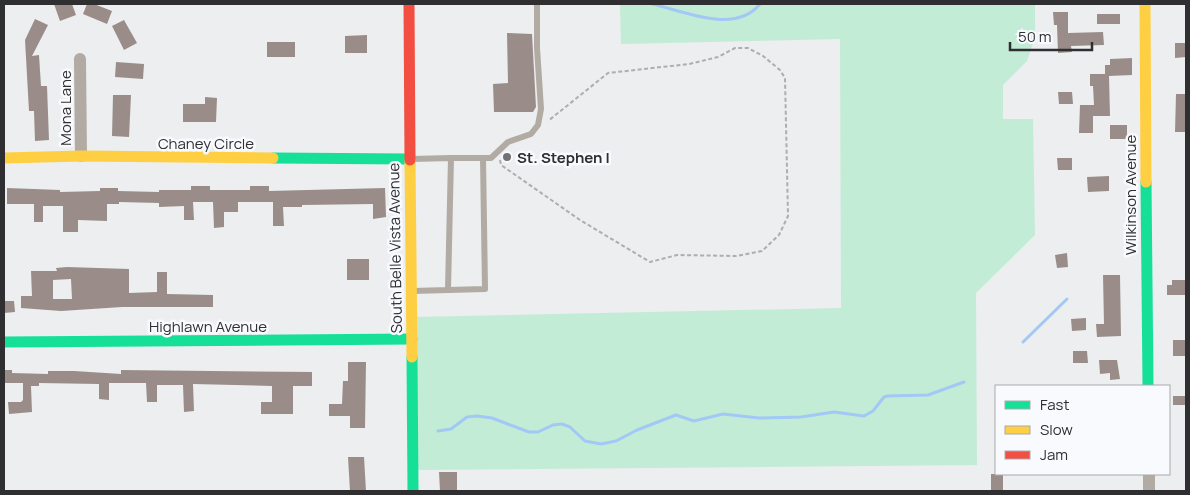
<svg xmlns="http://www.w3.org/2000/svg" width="1190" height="495" font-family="Manrope,sans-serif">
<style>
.green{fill:#c3ecd6}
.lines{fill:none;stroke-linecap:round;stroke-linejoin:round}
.stream{stroke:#a2c8f6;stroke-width:3}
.building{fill:#9a8d89;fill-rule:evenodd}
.path{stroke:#b0adaa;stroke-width:2;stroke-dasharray:4 2.5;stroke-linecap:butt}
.lane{stroke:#b1aba3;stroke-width:6}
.street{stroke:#b1aba3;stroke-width:12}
.fast{stroke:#16e098;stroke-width:11}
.slow{stroke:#ffcf43;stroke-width:11}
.jam{stroke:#f24e42;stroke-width:11}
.poi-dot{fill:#717274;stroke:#f8fafe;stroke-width:2}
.labels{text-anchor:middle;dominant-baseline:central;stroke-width:5;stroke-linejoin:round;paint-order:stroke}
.street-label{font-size:15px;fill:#2f2f31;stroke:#f8fafe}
.poi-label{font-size:15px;font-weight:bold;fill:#2f2f31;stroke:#f8fafe;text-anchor:start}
</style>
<rect width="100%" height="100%" fill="#eceef0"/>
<!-- green -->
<path class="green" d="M 620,4 L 1035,4 L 1035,37 L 1027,61 L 1003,85 L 1003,119 L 1033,119 L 1035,235 L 976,293 L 977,465 L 413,470 L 412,317 L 841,308 L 840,39 L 621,44 Z"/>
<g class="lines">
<!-- stream -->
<g class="stream">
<path d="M 652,4 C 684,11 735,35 760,4"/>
<path d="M 1023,342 L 1067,299"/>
<path d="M 438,431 L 451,429 L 467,417 L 477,416 L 492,418 L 529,432 L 538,432 L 553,425 L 562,424 L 570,427 L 585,441 L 601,444 L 616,441 L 637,430 L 676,415 L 694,421 L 723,414 L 759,418 L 801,417 L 834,412 L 864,416 L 873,411 L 884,397 L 888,396 L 928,395 L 964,382"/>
</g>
</g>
<!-- building -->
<g class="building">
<path d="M 54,4 L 72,4 L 76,15 L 60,21 Z"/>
<path d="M 87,4 L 94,4 L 112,11 L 107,24 L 83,14 Z"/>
<path d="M 1053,12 L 1068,12 L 1068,33 L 1103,32 L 1104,45 L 1071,46 L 1072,52 L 1058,53 L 1057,25 L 1054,25 Z"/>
<rect x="1097" y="14" width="23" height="10"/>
<path d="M 35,19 L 48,25 L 32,56 L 39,55 L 41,86 L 47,86 L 49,140 L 35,141 L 34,111 L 29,111 L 25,40 Z"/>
<path d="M 124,20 L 137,43 L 124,50 L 112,26 Z"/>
<path d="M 507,33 L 532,34 L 536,107 L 533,112 L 494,112 L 493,84 L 508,83 Z"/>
<path d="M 367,35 L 367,53 L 345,53 L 345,36 Z"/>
<rect x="267" y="42" width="28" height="15"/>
<path d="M 1175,43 L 1186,43 L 1186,57 L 1175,58 Z"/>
<path d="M 1132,58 L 1132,75 L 1109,76 L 1110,116 L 1093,116 L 1093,133 L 1079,133 L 1080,105 L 1094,105 L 1093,86 L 1090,86 L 1090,74 L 1105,74 L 1105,65 L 1110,65 L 1110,59 Z"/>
<path d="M 116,62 L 144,64 L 143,79 L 115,77 Z"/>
<path d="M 1058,92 L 1072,92 L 1073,104 L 1059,104 Z"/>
<path d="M 1176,94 L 1186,94 L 1186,132 L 1175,132 Z"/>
<path d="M 113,95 L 131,95 L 129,137 L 112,136 Z"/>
<path d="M 205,97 L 217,98 L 216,122 L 183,122 L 183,104 L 205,104 Z"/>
<rect x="1110" y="125" width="17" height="14"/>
<path d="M 1057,158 L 1072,158 L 1072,170 L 1058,170 Z"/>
<path d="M 1109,176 L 1109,191 L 1088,192 L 1087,177 Z"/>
<path d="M 191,186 L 210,186 L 210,190 L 250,190 L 250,186 L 269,186 L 269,191 L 385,188 L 386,217 L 373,219 L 373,204 L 302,205 L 302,207 L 283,207 L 284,226 L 273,226 L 273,202 L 238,202 L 238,212 L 224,212 L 224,227 L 214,228 L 213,202 L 193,202 L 194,220 L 184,220 L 184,206 L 159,207 L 159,203 L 119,202 L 119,204 L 107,204 L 107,221 L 78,220 L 78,232 L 63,232 L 63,206 L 43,206 L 43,222 L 34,222 L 34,204 L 7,204 L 7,188 L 60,190 L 60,192 L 100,191 L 100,188 L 118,188 L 118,191 L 159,192 L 159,190 L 191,190 Z"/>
<path d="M 1067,253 L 1068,267 L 1057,268 L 1055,255 Z"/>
<rect x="347" y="259" width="22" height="21"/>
<path d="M 67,267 L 129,269 L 129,293 L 157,292 L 157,272 L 167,272 L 167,294 L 213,295 L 213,307 L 122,307 L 61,311 L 21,308 L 21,296 L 32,296 L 31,271 L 57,271 L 56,268 ZM 71,279 L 72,299 L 53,299 L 53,280 Z"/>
<path d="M 1103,275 L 1120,275 L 1121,336 L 1097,337 L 1096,324 L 1104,324 Z"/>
<path d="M 1172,280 L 1186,280 L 1186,295 L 1167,295 L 1167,285 L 1172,285 Z"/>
<path d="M 4,301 L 14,301 L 15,312 L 4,313 Z"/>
<path d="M 1086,318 L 1086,330 L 1072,331 L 1071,319 Z"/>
<rect x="1173" y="340" width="13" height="16"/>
<path d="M 1073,351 L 1087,351 L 1088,363 L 1073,363 Z"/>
<path d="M 1099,360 L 1117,360 L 1120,379 L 1110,380 L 1110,373 L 1100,374 Z"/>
<path d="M 348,362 L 366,362 L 365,428 L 350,428 L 350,416 L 329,416 L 329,404 L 342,404 L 343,381 L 348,381 Z"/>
<path d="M 4,370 L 12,370 L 12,373 L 48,374 L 48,371 L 74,371 L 121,374 L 121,370 L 312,372 L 312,386 L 293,386 L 293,414 L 261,414 L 261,402 L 272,402 L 272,386 L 193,384 L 194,411 L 184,412 L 183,385 L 157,385 L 157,402 L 147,402 L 146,383 L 109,383 L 109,400 L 99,399 L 99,384 L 39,383 L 39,386 L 31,386 L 32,412 L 9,414 L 8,402 L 21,402 L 23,400 L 23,383 L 4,383 Z"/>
<rect x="1173" y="396" width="13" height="9"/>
<path d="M 348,457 L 364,457 L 366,491 L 350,491 Z"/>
<path d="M 439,472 L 457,472 L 457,490 L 440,491 Z"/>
<rect x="991" y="474" width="12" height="17"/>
</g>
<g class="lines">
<!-- path -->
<path class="path" d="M 500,160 L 501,165 L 580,220 L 650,262 L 677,255 L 736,256 L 762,251 L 779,235 L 788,216 L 785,78 L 780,70 L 763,56 L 748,48 L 735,48 L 718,57 L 689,64 L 608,73 L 548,121"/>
<!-- lane -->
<g class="lane">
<path d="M 451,158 L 491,158 L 508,142 L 531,134 L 538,125 L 541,109 L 537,48 L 537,4"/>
<path d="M 448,290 L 485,289 L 483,158"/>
<path d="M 412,291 L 448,290 L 451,158 L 412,159"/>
</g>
<!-- street -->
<g class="street">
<path d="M 80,59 L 81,156"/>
<path d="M 1149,474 L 1149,491"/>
</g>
<!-- fast -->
<g class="fast">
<path d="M 273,158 L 409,159"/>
<path d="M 1146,182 L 1148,386"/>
<path d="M 4,342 L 412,339"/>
<path d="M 412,357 L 413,491"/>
</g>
<!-- slow -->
<g class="slow">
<path d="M 1145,4 L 1146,182"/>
<path d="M 4,158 L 81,156 L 273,158"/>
<path d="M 410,160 L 412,357"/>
</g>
<!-- jam -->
<path class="jam" d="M 409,4 L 410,160"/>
</g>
<!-- markers -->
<circle class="poi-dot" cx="507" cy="157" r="5"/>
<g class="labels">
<!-- street labels -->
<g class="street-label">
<text transform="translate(65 108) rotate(-90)">Mona Lane</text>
<text x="206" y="143">Chaney Circle</text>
<text transform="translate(1130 195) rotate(-90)">Wilkinson Avenue</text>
<text transform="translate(395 248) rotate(-91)">South Belle Vista Avenue</text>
<text x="208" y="326">Highlawn Avenue</text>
</g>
<!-- poi labels -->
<g class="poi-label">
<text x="517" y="157">St. Stephen I</text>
</g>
</g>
<!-- border -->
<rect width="1190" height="495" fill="none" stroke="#2f2f31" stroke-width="10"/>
<!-- legend -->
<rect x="995" y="385" width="175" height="90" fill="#f8fafe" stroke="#a8a9ac"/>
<rect x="1005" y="401" width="25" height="8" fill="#16e098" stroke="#a8a9ac"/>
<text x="1040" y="410" font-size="15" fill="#2f2f31">Fast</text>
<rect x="1005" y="426" width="25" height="8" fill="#ffcf43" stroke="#a8a9ac"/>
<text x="1040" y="435" font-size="15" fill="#2f2f31">Slow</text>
<rect x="1005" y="451" width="25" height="8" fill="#f24e42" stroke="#a8a9ac"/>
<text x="1040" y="460" font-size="15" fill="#2f2f31">Jam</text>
<!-- scale -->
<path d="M1010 42v8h82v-8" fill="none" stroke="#2f2f31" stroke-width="2.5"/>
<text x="1018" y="42" font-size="15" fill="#2f2f31" stroke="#f8fafe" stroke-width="4" paint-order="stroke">50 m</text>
</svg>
